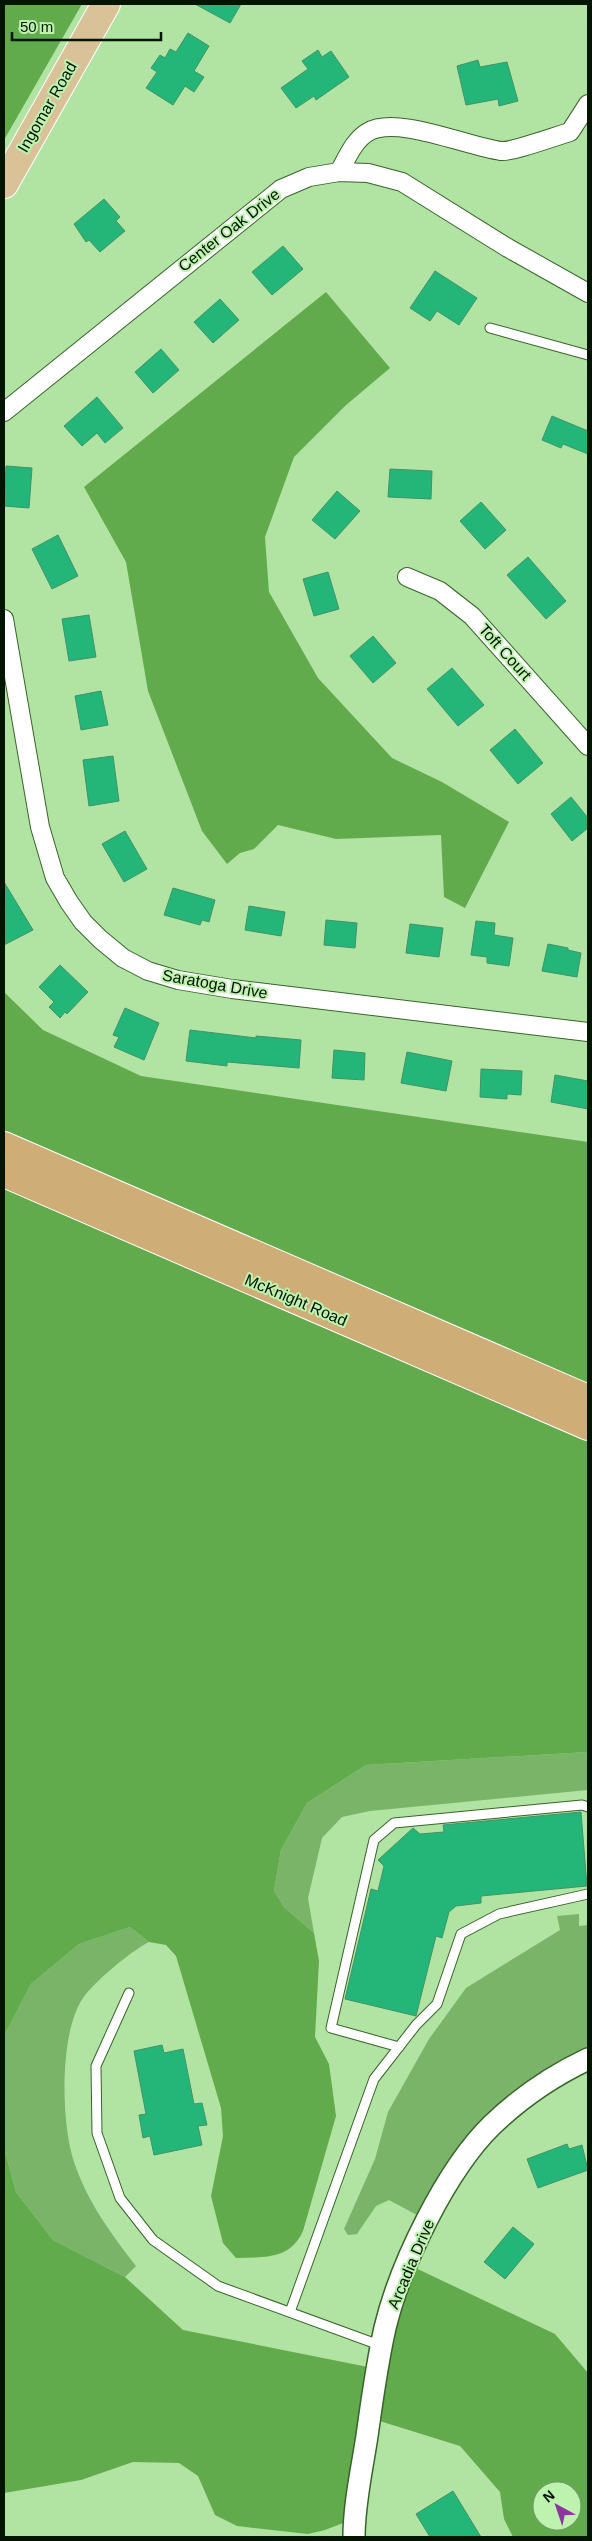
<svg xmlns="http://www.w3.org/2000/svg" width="592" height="2541" font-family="Helvetica,sans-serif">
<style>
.green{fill:#79b469}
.forest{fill:#62ab4c;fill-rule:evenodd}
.building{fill:#23b678;stroke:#409369}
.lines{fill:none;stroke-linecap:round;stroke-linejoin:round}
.service-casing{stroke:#376529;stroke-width:11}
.minor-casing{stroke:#376529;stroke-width:20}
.tertiary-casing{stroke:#376529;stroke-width:24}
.primary-casing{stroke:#fff;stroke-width:30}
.trunk-casing{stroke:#fff;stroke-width:30}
.service{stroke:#fff;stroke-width:9}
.minor{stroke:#fff;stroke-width:18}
.tertiary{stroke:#fff;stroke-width:21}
.primary{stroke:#dac298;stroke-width:28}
.trunk{stroke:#ceae76;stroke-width:28}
.labels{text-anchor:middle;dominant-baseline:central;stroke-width:4;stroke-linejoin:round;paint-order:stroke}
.street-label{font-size:16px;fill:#031400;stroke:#bef2af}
</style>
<rect width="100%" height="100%" fill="#b1e4a2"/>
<!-- green -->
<g class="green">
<path d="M 588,1752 L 588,1790 L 370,1811 L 342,1817 L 322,1838 L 308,1898 L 314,1933 L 284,1907 L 274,1891 L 281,1850 L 307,1803 L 366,1765 Z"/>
<path d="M 579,1914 L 579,1926 L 588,1925 L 588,2059 L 514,2106 L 428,2221 L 389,2200 L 376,2206 L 357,2234 L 348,2235 L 344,2229 L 375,2159 L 388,2112 L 429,2039 L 466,1988 L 560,1930 L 557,1916 Z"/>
<path d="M 130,1927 L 149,1942 C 131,1951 94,1982 83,1998 C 59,2033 61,2123 74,2162 C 87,2201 111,2234 136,2266 L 125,2277 L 53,2240 L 16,2192 L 4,2148 L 4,2036 L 31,1984 L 79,1944 Z"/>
</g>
<!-- forest -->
<g class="forest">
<path d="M 4,4 L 82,4 L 4,140 Z"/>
<path d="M 326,292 L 390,368 L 345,406 L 294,457 L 265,537 L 269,592 L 318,678 L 392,758 L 442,782 L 509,822 L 465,908 L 444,897 L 441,835 L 336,839 L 278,825 L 254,849 L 240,853 L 227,864 L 202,831 L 148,691 L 126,562 L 84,487 Z"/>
<path d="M 4,992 L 43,1030 L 141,1076 L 588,1142 L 588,1399 L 4,1146 Z"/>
<path d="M 4,1173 L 588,1426 L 588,1752 L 366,1765 L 307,1803 L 281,1850 L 274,1891 L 284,1907 L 314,1933 L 319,1961 L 315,2037 L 329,2064 L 336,2116 L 303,2231 C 290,2260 264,2257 236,2258 L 223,2243 L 211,2196 L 223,2136 L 221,2108 L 176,1956 L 166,1945 L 149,1942 L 130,1927 L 79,1944 L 31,1984 L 4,2036 Z"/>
<path d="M 4,2148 L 16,2192 L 53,2240 L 125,2277 L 183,2330 L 378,2369 L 407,2264 L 555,2334 L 588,2373 L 588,2537 L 513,2537 L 504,2519 L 500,2492 L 460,2446 L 370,2418 L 356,2518 L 325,2530 L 308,2534 L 237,2526 L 215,2515 L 198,2476 L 179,2463 L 133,2462 L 81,2480 L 4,2493 ZM 542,2491 L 572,2491 L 572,2521 L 542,2521 Z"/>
</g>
<!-- building -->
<g class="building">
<path d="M 195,4 L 241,4 L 230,23 Z"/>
<path d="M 188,33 L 209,46 L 194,71 L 204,77 L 194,92 L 185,86 L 173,105 L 146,88 L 157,72 L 151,68 L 160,55 L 165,58 L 170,49 L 176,52 Z"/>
<path d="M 318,50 L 322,57 L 331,51 L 349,77 L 316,100 L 314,96 L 296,108 L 281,88 L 308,69 L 302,61 Z"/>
<path d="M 478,60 L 480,67 L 507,62 L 518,101 L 499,106 L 498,99 L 466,105 L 457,66 Z"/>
<path d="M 104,199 L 120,217 L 116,221 L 125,231 L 100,252 L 89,240 L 86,242 L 74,224 Z"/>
<path d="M 283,246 L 303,269 L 272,295 L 252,272 Z"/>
<path d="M 435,271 L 477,298 L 459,325 L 437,311 L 430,321 L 410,308 Z"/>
<path d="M 220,299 L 239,320 L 213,343 L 194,322 Z"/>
<path d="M 161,349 L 179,370 L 153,393 L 135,372 Z"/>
<path d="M 97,397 L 123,428 L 105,443 L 97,433 L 82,446 L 64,426 Z"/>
<path d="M 552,416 L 588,431 L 588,454 L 563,444 L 561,448 L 542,440 Z"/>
<path d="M 6,466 L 32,468 L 29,508 L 4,506 Z"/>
<path d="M 390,469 L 432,471 L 431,499 L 388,497 Z"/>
<path d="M 337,491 L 360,511 L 335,539 L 312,520 Z"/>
<path d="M 481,502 L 506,530 L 485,549 L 460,521 Z"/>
<path d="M 58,535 L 78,576 L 52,589 L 32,549 Z"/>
<path d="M 528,557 L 566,601 L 546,619 L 507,575 Z"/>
<path d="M 328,572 L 339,609 L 314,616 L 303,579 Z"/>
<path d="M 89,615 L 96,657 L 69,661 L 62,619 Z"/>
<path d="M 373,636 L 396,663 L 373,683 L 350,656 Z"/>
<path d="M 452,668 L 484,705 L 458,726 L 427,689 Z"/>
<path d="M 101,691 L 108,725 L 81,730 L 75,696 Z"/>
<path d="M 515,729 L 543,763 L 518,784 L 490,750 Z"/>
<path d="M 113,756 L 119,801 L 89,806 L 83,760 Z"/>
<path d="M 571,797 L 588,818 L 588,828 L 572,841 L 551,814 Z"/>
<path d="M 125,831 L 147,869 L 124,882 L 102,844 Z"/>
<path d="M 4,882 L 33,930 L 4,945 Z"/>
<path d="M 173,888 L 215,900 L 209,922 L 202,920 L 200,925 L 164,915 Z"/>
<path d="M 249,906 L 285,912 L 281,936 L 245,930 Z"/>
<path d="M 326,920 L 357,923 L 355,948 L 324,945 Z"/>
<path d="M 476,921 L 495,923 L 494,935 L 513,938 L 509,966 L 487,963 L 487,957 L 471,955 Z"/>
<path d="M 410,924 L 443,928 L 439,957 L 406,953 Z"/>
<path d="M 548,944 L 568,948 L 568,950 L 581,953 L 577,977 L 542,971 Z"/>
<path d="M 60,965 L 88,992 L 67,1014 L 65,1012 L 60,1018 L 49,1007 L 54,1002 L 39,987 Z"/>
<path d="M 125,1008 L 159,1023 L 144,1060 L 114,1047 L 119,1037 L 113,1035 Z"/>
<path d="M 190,1030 L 256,1038 L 256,1036 L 301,1040 L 299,1068 L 227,1062 L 227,1066 L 186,1061 Z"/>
<path d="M 334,1050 L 365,1053 L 364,1080 L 332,1078 Z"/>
<path d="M 407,1052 L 452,1061 L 446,1091 L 401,1083 Z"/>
<path d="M 481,1069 L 522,1071 L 521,1095 L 507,1094 L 507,1099 L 480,1097 Z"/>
<path d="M 555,1075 L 588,1081 L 588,1109 L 551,1102 Z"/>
<path d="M 581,1812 L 587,1886 L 481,1896 L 481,1903 L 456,1906 L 449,1912 L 442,1938 L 436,1936 L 416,2016 L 345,1999 L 371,1889 L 378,1891 L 384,1866 L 378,1860 L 413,1828 L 420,1834 L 444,1832 L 443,1825 Z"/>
<path d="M 162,2045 L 164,2053 L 183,2049 L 194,2104 L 202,2103 L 207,2125 L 198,2126 L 202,2145 L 154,2155 L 150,2136 L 143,2138 L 139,2115 L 146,2114 L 134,2051 Z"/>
<path d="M 567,2144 L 569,2149 L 582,2145 L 588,2170 L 538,2188 L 527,2159 Z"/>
<path d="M 513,2227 L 534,2244 L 505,2279 L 484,2262 Z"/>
<path d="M 453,2491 L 481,2537 L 430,2537 L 416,2514 Z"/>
</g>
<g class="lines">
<!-- service casing -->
<g class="service-casing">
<g id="service">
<path d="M 490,328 L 588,355"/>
<path d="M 129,1993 L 96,2066 L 97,2133 L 120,2198 L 153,2240 L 218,2286 L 382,2346"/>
<path d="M 399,2047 L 331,2028 L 374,1840 L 394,1823 L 582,1805 L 588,1807"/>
<path d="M 290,2312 L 374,2079 L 416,2025 L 437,2004 L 461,1934 L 499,1914 L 588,1894"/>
</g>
</g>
<!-- minor casing -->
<g class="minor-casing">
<g id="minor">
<path d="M 339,172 C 347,158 354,140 368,132 C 396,115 466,146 501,151 C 513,152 556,136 570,132 L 588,104"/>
<path d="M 4,412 L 281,189 L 309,177 L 339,172 L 368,173 L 402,182 L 508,248 L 588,293"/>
<path d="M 407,577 L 440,591 L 472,616 L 588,746"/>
<path d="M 4,619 L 40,827 L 55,878 L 69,902 L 83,922 L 100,939 L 123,958 L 148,971 L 178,980 L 232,989 L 588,1032"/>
</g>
</g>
<!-- tertiary casing -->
<g class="tertiary-casing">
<path id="tertiary" d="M 354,2537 C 354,2504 362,2469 367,2436 C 372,2400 377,2363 385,2328 C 400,2265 446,2170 492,2125 C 521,2097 552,2076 588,2059"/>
</g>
<!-- primary casing -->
<g class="primary-casing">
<path id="primary" d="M 4,184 L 106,4"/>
</g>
<!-- trunk casing -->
<g class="trunk-casing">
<g id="trunk">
<path d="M 4,1146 L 588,1399"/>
<path d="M 4,1173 L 588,1426"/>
</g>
</g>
<!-- service -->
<use href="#service" class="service"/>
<!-- minor -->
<use href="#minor" class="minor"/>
<!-- tertiary -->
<use href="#tertiary" class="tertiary"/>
<!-- primary -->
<use href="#primary" class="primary"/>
<!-- trunk -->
<use href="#trunk" class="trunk"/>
</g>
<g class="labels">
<!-- street labels -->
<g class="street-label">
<text transform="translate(47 107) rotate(-60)">Ingomar Road</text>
<text transform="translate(229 230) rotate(-38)">Center Oak Drive</text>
<text transform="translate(505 652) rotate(48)">Toft Court</text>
<text transform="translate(215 984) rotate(10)">Saratoga Drive</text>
<text transform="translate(296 1300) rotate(23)">McKnight Road</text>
<text transform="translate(411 2264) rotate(-67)">Arcadia Drive</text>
</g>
</g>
<!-- border -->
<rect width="592" height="2541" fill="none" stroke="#031400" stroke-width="10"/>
<!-- north arrow -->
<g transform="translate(557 2506) rotate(320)"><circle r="24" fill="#bef2af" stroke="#739969"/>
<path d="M0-4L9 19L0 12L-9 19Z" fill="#8d36a2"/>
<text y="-8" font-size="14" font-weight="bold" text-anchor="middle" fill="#031400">N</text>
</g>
<!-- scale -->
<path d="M12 32v8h149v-8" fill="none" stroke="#031400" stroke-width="2.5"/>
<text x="20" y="32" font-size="15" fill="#031400" stroke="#bef2af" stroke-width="4" paint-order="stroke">50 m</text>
</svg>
